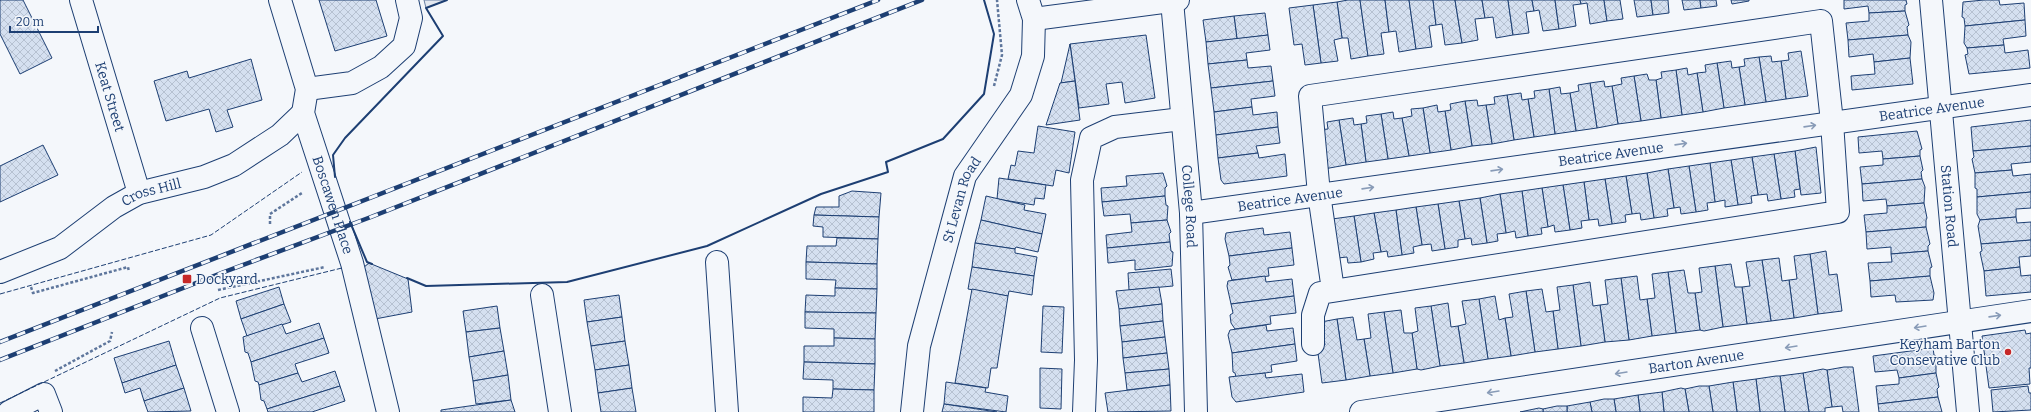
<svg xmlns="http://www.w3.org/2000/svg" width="2031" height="412" font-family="Bitter,serif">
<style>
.parking{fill:#e3e8f0;stroke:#687fa3}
.building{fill:url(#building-cross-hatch);stroke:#1d3f73}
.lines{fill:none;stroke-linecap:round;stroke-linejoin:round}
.minor-casing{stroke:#1d3f73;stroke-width:24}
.path{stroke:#5e769c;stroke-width:2.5;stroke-dasharray:3 2;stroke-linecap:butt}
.minor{stroke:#f4f7fb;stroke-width:22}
.rail-casing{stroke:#1d3f73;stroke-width:4.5}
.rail{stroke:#f4f7fb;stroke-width:3;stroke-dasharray:9;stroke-linecap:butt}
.fence{stroke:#1d3f73;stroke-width:1;stroke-dasharray:5 2;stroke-linecap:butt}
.wall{stroke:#1d3f73;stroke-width:2}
.oneway{stroke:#889bb7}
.poi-dot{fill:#c62828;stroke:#f4f7fb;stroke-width:1.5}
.labels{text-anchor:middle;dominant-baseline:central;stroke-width:3;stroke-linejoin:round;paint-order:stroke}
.street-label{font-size:14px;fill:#1d3f73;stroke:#f4f7fb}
.poi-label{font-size:14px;fill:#1d3f73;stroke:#f4f7fb;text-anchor:start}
</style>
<defs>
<pattern id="building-cross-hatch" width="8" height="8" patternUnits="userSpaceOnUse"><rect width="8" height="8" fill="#d5e0f0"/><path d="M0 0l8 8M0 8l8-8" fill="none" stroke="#b6c1d1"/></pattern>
</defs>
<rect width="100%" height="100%" fill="#f4f7fb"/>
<!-- parking -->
<path class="parking" d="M 424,0 L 447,0 L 426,8 Z"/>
<!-- building -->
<g class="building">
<path d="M 0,0 L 23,0 L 52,58 L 20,74 L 0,34 Z"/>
<path d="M 319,0 L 376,0 L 387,36 L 335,51 Z"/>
<path d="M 1348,0 L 1360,0 L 1368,56 L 1351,59 L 1348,38 L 1342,38 L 1337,2 Z"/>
<path d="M 1360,0 L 1385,0 L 1389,32 L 1381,33 L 1384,54 L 1368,56 Z"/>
<path d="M 1385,0 L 1409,0 L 1416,49 L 1399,52 L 1396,31 L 1389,32 Z"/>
<path d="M 1409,0 L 1433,0 L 1436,25 L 1429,26 L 1432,47 L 1416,49 Z"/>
<path d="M 1433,0 L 1455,0 L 1462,43 L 1445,45 L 1442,24 L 1436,25 Z"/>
<path d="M 1455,0 L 1482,0 L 1485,18 L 1475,19 L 1478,40 L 1462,43 Z"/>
<path d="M 1482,0 L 1508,0 L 1513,35 L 1496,38 L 1493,17 L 1485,18 Z"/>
<path d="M 1508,0 L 1532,0 L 1534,11 L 1526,12 L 1529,33 L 1513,35 Z"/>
<path d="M 1532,0 L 1555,0 L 1559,29 L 1543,31 L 1539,10 L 1534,11 Z"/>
<path d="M 1555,0 L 1580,0 L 1581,4 L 1573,5 L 1576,26 L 1559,29 Z"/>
<path d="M 1580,0 L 1604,0 L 1607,21 L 1590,24 L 1587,3 L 1581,4 Z"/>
<path d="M 1604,0 L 1620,0 L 1623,19 L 1607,21 Z"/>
<path d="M 1634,0 L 1651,0 L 1653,15 L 1637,17 Z"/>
<path d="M 1651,0 L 1668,0 L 1669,13 L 1653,15 Z"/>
<path d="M 1682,0 L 1700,0 L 1701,8 L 1684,10 Z"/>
<path d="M 1700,0 L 1716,0 L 1717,6 L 1701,8 Z"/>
<path d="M 1731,0 L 1749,0 L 1749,1 L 1732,4 Z"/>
<path d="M 1844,0 L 1906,0 L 1907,4 L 1905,5 L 1905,11 L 1869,13 L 1868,6 L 1844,9 Z"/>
<path d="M 1984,0 L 1999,0 L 2000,5 L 2024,3 L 2025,20 L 1965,26 L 1964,18 L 1962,17 L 1963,2 Z"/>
<path d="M 1337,2 L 1342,38 L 1334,40 L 1338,61 L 1321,63 L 1313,5 Z"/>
<path d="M 1313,5 L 1321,63 L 1305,65 L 1302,44 L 1294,45 L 1289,8 Z"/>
<path d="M 1905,11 L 1909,25 L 1907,27 L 1908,35 L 1848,40 L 1846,23 L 1869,21 L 1869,13 Z"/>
<path d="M 1265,13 L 1268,35 L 1237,39 L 1234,16 Z"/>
<path d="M 1234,16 L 1237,39 L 1206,42 L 1203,20 Z"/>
<path d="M 2025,20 L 2026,36 L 2003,39 L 2004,45 L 1967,48 L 1964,43 L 1965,26 Z"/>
<path d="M 1146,35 L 1155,98 L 1125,103 L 1122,82 L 1106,84 L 1109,104 L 1079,108 L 1070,44 Z"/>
<path d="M 1268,35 L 1270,50 L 1246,53 L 1247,60 L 1208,64 L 1206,42 Z"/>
<path d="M 1908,35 L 1911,42 L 1910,58 L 1874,62 L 1873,54 L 1849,57 L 1848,40 Z"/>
<path d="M 1070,44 L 1075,81 L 1061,83 Z"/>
<path d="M 2004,45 L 2005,53 L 2028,50 L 2030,68 L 1969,74 L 1965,55 L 1968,54 L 1967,48 Z"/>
<path d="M 1801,51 L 1808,96 L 1786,99 L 1781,61 L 1789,60 L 1788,53 Z"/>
<path d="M 1771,56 L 1772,62 L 1781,61 L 1786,99 L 1766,102 L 1759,57 Z"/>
<path d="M 1759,57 L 1766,102 L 1745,105 L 1739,67 L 1745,66 L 1744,59 Z"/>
<path d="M 1910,58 L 1913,84 L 1852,90 L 1851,76 L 1875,74 L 1874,62 Z"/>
<path d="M 251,59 L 262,100 L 227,110 L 233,127 L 216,132 L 209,109 L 166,121 L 154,81 L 187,71 L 189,78 Z"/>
<path d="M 1247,60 L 1248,68 L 1271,66 L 1273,81 L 1211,88 L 1208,64 Z"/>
<path d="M 1731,61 L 1732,68 L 1739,67 L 1745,105 L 1724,108 L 1717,63 Z"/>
<path d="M 1717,63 L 1724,108 L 1703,112 L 1697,73 L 1706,72 L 1705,65 Z"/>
<path d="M 1687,68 L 1688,75 L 1697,73 L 1703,112 L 1682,115 L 1676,70 Z"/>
<path d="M 1676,70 L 1682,115 L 1661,118 L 1656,80 L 1662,78 L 1661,72 Z"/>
<path d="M 1647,74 L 1649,80 L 1656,80 L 1661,118 L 1641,121 L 1634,76 Z"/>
<path d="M 1634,76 L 1641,121 L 1618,124 L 1612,86 L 1622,84 L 1621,78 Z"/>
<path d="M 1075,81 L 1080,120 L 1046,125 L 1060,83 Z"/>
<path d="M 1273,81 L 1275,96 L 1251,99 L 1252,107 L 1214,112 L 1211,88 Z"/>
<path d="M 1604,81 L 1605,87 L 1612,86 L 1618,124 L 1597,128 L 1590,83 Z"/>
<path d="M 1590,83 L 1597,128 L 1576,131 L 1570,93 L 1579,91 L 1578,85 Z"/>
<path d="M 1560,87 L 1561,94 L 1570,93 L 1576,131 L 1555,134 L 1549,89 Z"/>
<path d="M 1549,89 L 1555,134 L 1534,137 L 1528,99 L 1535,98 L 1534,91 Z"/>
<path d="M 1521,93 L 1522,100 L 1528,99 L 1534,137 L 1514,140 L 1507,95 Z"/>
<path d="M 1507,95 L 1514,140 L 1492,144 L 1486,105 L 1495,104 L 1494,97 Z"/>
<path d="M 1477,100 L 1478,106 L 1486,105 L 1492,144 L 1472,146 L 1465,101 Z"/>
<path d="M 1465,101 L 1472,146 L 1451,150 L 1445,111 L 1451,110 L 1450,104 Z"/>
<path d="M 1437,105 L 1438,112 L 1445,111 L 1451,150 L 1430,153 L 1423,108 Z"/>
<path d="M 1252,107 L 1253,115 L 1277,112 L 1278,127 L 1216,135 L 1214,112 Z"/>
<path d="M 1423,108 L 1430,153 L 1409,156 L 1402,118 L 1412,116 L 1411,109 Z"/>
<path d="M 1393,112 L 1394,119 L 1402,118 L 1409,156 L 1388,159 L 1381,114 Z"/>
<path d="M 1381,114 L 1388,159 L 1366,162 L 1361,124 L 1367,123 L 1366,116 Z"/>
<path d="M 1353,118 L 1354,125 L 1361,124 L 1366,162 L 1346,165 L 1339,120 Z"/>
<path d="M 1339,120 L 1346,165 L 1324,169 L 1318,130 L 1328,129 L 1327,122 Z"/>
<path d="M 2031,120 L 2031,146 L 1973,151 L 1971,127 Z"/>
<path d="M 1038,126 L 1075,132 L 1069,173 L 1056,170 L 1053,186 L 1008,179 L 1011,165 L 1015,166 L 1018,151 L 1034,153 Z"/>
<path d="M 1278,127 L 1280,143 L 1256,146 L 1258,153 L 1218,158 L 1216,135 Z"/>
<path d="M 1917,131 L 1922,149 L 1920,150 L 1920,156 L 1883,159 L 1882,151 L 1859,153 L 1858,137 Z"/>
<path d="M 43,145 L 58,175 L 0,202 L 0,166 Z"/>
<path d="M 2031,146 L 2031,162 L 2011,164 L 2012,170 L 1975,173 L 1972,159 L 1974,157 L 1973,151 Z"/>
<path d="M 1816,147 L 1821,193 L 1801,195 L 1795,151 Z"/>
<path d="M 1795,151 L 1800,189 L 1794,190 L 1795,197 L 1781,199 L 1774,154 Z"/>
<path d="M 1258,153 L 1259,158 L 1285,154 L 1287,176 L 1224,184 L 1221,180 L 1218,158 Z"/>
<path d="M 1774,154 L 1781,199 L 1768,201 L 1767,194 L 1758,195 L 1752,157 Z"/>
<path d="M 1920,156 L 1923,170 L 1921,172 L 1922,179 L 1862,184 L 1860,167 L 1883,165 L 1883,159 Z"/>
<path d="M 1752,157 L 1758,195 L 1751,196 L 1752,203 L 1738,205 L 1731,160 Z"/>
<path d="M 1731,160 L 1738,205 L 1725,207 L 1725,200 L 1715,202 L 1710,163 Z"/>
<path d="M 1710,163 L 1715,202 L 1707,203 L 1708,210 L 1696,212 L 1689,166 Z"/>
<path d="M 1689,166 L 1696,212 L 1681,214 L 1680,207 L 1674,208 L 1668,169 Z"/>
<path d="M 1668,169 L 1674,208 L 1667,209 L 1668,216 L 1654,218 L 1647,173 Z"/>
<path d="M 2012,170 L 2013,176 L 2031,174 L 2031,192 L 1977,197 L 1977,189 L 1975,188 L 1975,173 Z"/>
<path d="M 1163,173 L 1167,186 L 1165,188 L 1165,196 L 1102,202 L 1101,188 L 1127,186 L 1126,176 Z"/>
<path d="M 1647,173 L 1654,218 L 1641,220 L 1640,213 L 1632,214 L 1626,176 Z"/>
<path d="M 1626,176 L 1632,214 L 1625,215 L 1626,222 L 1612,224 L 1605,179 Z"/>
<path d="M 999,178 L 1046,185 L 1044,199 L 1035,198 L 1034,205 L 997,199 Z"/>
<path d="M 1605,179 L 1612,224 L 1599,226 L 1598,219 L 1589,220 L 1584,182 Z"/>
<path d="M 1922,179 L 1925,187 L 1924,203 L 1887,206 L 1886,199 L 1863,201 L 1862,184 Z"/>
<path d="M 1584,182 L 1589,220 L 1581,221 L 1582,228 L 1570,230 L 1563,185 Z"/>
<path d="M 1563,185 L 1570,230 L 1555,232 L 1554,225 L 1548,227 L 1542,188 Z"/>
<path d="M 1542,188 L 1548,227 L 1541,228 L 1542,234 L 1528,236 L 1522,191 Z"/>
<path d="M 852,191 L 881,193 L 879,217 L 814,215 L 816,207 L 839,207 L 839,196 Z"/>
<path d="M 1522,191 L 1528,236 L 1516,238 L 1515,231 L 1506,233 L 1500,194 Z"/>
<path d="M 2031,192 L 2031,208 L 2016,209 L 2016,217 L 1980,220 L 1977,214 L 1977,197 Z"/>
<path d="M 1500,194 L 1506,233 L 1497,234 L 1498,241 L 1487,243 L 1480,198 Z"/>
<path d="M 986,196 L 1025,205 L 1024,210 L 1046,214 L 1042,234 L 981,220 Z"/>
<path d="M 1165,196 L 1166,205 L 1168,206 L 1167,220 L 1131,223 L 1130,214 L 1104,216 L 1102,202 Z"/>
<path d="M 1480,198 L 1487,243 L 1472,245 L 1471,238 L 1465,239 L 1459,201 Z"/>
<path d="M 1459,201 L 1465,239 L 1458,240 L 1458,247 L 1445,249 L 1438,204 Z"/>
<path d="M 1924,203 L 1927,218 L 1926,220 L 1926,227 L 1866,232 L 1864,215 L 1887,213 L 1887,206 Z"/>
<path d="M 1438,204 L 1445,249 L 1432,251 L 1431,244 L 1422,245 L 1416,207 Z"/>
<path d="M 1416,207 L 1422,245 L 1413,247 L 1414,253 L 1402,255 L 1396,210 Z"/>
<path d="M 1396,210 L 1402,255 L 1388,257 L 1387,251 L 1381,252 L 1374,213 Z"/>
<path d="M 1374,213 L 1381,252 L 1373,253 L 1374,259 L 1361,262 L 1354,216 Z"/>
<path d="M 814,215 L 879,217 L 878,239 L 823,237 L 823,227 L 813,226 Z"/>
<path d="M 1354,216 L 1361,262 L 1348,263 L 1347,257 L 1338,258 L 1332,219 Z"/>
<path d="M 2016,217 L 2017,223 L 2031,222 L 2031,240 L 1981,244 L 1978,226 L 1980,220 Z"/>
<path d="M 981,220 L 1042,234 L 1038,252 L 1016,247 L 1015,249 L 975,243 Z"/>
<path d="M 1167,220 L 1171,232 L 1169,234 L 1170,242 L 1107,248 L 1106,235 L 1132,232 L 1131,223 Z"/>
<path d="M 1926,227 L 1930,244 L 1928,246 L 1928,251 L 1891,254 L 1891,247 L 1867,249 L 1866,232 Z"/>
<path d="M 1263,228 L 1264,235 L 1290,232 L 1292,248 L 1229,256 L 1225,239 L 1226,233 Z"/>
<path d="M 837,238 L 878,239 L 877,264 L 806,262 L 807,246 L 836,246 Z"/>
<path d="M 2031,240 L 2031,256 L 2019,257 L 2020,267 L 1984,271 L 1980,252 L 1982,251 L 1981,244 Z"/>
<path d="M 1170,242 L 1171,251 L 1173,252 L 1172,266 L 1135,270 L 1135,260 L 1108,263 L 1107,248 Z"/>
<path d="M 975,243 L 1015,249 L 1015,253 L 1037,257 L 1034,276 L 972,267 Z"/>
<path d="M 1292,248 L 1294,265 L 1268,268 L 1269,276 L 1232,280 L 1228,267 L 1230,265 L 1229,256 Z"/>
<path d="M 1826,251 L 1829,275 L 1837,274 L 1842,311 L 1818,314 L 1810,254 Z"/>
<path d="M 1928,251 L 1932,267 L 1930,268 L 1930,276 L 1870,281 L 1868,263 L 1892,262 L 1891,254 Z"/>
<path d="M 1810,254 L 1818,314 L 1794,318 L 1789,280 L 1797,279 L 1794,256 Z"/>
<path d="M 1779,258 L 1782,281 L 1789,280 L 1794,318 L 1771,321 L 1762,260 Z"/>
<path d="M 1762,260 L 1771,321 L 1747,324 L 1742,287 L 1750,286 L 1746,262 Z"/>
<path d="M 806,262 L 877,264 L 877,289 L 835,288 L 836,280 L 806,279 Z"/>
<path d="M 369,263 L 408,279 L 412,312 L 375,319 L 364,267 Z"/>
<path d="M 1731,264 L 1735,287 L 1742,287 L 1747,324 L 1723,327 L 1715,266 Z"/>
<path d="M 1715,266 L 1723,327 L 1704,331 L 1700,330 L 1695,293 L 1702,292 L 1699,268 Z"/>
<path d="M 972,267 L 1034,276 L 1032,295 L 1009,291 L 1008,296 L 968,289 Z"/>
<path d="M 2020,267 L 2021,276 L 2031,275 L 2031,292 L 1986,296 L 1984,271 Z"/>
<path d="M 1171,269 L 1173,286 L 1129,290 L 1128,273 Z"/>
<path d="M 1684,270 L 1688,293 L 1695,293 L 1700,330 L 1676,333 L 1668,272 Z"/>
<path d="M 1668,272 L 1676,333 L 1652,336 L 1647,299 L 1655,298 L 1652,274 Z"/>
<path d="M 1265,276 L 1266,282 L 1292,279 L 1294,296 L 1231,304 L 1227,286 L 1228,281 Z"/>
<path d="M 1637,276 L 1640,300 L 1647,299 L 1652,336 L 1629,340 L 1621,278 Z"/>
<path d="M 1930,276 L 1934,293 L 1933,300 L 1896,302 L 1895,295 L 1871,297 L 1870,281 Z"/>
<path d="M 1621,278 L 1629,340 L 1605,342 L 1600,305 L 1608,304 L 1605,280 Z"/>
<path d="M 1590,282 L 1593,306 L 1600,305 L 1605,342 L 1581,346 L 1573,285 Z"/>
<path d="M 1573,285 L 1581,346 L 1558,349 L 1553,311 L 1560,310 L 1557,287 Z"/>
<path d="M 279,287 L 284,304 L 241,319 L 236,301 Z"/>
<path d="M 1159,287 L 1162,304 L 1119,309 L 1116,291 Z"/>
<path d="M 835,288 L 877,289 L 876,313 L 805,312 L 806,295 L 835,296 Z"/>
<path d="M 972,289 L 1008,296 L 997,368 L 991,368 L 988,388 L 955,383 Z"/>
<path d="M 1542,289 L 1546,312 L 1553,311 L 1558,349 L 1535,352 L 1526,291 Z"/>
<path d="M 1526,291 L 1535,352 L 1511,356 L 1505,318 L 1513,317 L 1509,294 Z"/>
<path d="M 619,295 L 622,317 L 587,322 L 584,300 Z"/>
<path d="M 1294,296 L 1296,313 L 1270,316 L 1271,324 L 1235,329 L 1231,323 L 1230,315 L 1233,313 L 1231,304 Z"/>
<path d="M 1495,296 L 1499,320 L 1505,318 L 1511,356 L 1488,359 L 1479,299 Z"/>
<path d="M 1479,299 L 1488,359 L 1464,363 L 1458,326 L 1466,324 L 1462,301 Z"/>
<path d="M 1448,303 L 1451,327 L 1458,326 L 1464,363 L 1440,366 L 1431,306 Z"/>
<path d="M 284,304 L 291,322 L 247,336 L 241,319 Z"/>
<path d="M 1162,304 L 1163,321 L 1120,326 L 1119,309 Z"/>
<path d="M 497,306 L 500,328 L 466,332 L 463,311 Z"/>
<path d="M 1043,306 L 1064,307 L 1062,353 L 1041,352 Z"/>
<path d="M 1431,306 L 1440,366 L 1421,370 L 1417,369 L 1412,333 L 1418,331 L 1415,308 Z"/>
<path d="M 1401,310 L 1404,333 L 1412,333 L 1417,369 L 1393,373 L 1384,312 Z"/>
<path d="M 805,312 L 876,313 L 875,339 L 834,338 L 834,329 L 805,328 Z"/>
<path d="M 1384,312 L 1393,373 L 1370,376 L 1364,339 L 1371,338 L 1368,314 Z"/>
<path d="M 622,317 L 625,341 L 591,346 L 587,322 Z"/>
<path d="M 1353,317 L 1357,340 L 1364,339 L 1370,376 L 1346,380 L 1337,319 Z"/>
<path d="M 1337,319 L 1346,380 L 1322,383 L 1317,346 L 1325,345 L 1321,322 Z"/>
<path d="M 1163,321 L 1165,337 L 1122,342 L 1120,326 Z"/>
<path d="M 319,323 L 324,338 L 251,362 L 248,353 L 245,352 L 243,337 L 282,324 L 286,334 Z"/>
<path d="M 1266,325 L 1267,331 L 1293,328 L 1295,344 L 1232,353 L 1228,335 L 1230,330 Z"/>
<path d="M 500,328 L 504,351 L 469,357 L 466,332 Z"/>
<path d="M 2025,330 L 2026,334 L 2031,333 L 2031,368 L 2029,368 L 2030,384 L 1989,388 L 1982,336 Z"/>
<path d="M 1165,337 L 1167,353 L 1123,358 L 1122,342 Z"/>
<path d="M 324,338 L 329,353 L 295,364 L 298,373 L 259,385 L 258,382 L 255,381 L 251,362 Z"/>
<path d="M 834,338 L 875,339 L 875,364 L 804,362 L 804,346 L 834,346 Z"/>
<path d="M 169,341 L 176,365 L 122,383 L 114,358 Z"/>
<path d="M 625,341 L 629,365 L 595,370 L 591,346 Z"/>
<path d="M 1295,344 L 1297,361 L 1271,365 L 1272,372 L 1236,377 L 1235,373 L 1233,372 L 1232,353 Z"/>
<path d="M 1933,348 L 1934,355 L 1936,356 L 1936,373 L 1899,378 L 1897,370 L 1875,372 L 1873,356 Z"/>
<path d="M 504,351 L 508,375 L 473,381 L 469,357 Z"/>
<path d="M 1167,353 L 1169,369 L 1125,373 L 1123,358 Z"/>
<path d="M 804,362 L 875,364 L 874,390 L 833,389 L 833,380 L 803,379 Z"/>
<path d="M 176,365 L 184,388 L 144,401 L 140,388 L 125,393 L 122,383 Z"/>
<path d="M 629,365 L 632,388 L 598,393 L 595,370 Z"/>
<path d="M 1844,367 L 1853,367 L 1859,412 L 1843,412 L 1842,406 L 1832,407 L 1827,370 Z"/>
<path d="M 1040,368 L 1062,369 L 1061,409 L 1040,408 Z"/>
<path d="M 1169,369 L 1170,385 L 1127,390 L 1125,373 Z"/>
<path d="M 1823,369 L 1827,370 L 1832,407 L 1825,408 L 1825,412 L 1809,412 L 1803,373 Z"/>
<path d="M 335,371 L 340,386 L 267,409 L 264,401 L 261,400 L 259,385 L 298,373 L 302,382 Z"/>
<path d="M 1265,373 L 1266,378 L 1302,374 L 1304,392 L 1236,402 L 1232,397 L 1229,377 Z"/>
<path d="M 1803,373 L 1809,412 L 1785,412 L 1780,376 Z"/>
<path d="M 1936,373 L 1939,387 L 1937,389 L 1938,397 L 1878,404 L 1876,386 L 1899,384 L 1899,378 Z"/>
<path d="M 508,375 L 511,400 L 476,404 L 473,381 Z"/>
<path d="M 1776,376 L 1780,376 L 1785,412 L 1760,412 L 1756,379 Z"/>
<path d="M 1756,379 L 1760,412 L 1737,412 L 1733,382 Z"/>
<path d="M 946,382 L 986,388 L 985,392 L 1008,396 L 1006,412 L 944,404 Z"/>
<path d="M 1733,382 L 1737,412 L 1713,412 L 1709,386 Z"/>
<path d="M 1170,385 L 1171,411 L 1108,412 L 1105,393 Z"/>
<path d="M 340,386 L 345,401 L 312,412 L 268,412 L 267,409 Z"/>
<path d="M 1699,386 L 1709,386 L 1713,412 L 1689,412 L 1685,389 Z"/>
<path d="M 2028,386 L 2029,393 L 2031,393 L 2031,410 L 1993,412 L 1991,390 Z"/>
<path d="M 184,388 L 191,411 L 148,412 L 144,401 Z"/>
<path d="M 632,388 L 636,412 L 601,412 L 598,393 Z"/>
<path d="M 1681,388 L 1685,389 L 1689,412 L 1664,412 L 1662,392 Z"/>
<path d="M 833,389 L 874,390 L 874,412 L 803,412 L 803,397 L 832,398 Z"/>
<path d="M 1662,392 L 1664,412 L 1640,412 L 1638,395 Z"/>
<path d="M 1638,395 L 1640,412 L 1616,412 L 1614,399 Z"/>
<path d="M 1938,397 L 1942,412 L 1879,412 L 1878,404 Z"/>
<path d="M 1604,399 L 1614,399 L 1616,412 L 1592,412 L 1590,402 Z"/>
<path d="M 511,400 L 515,412 L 441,412 L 441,410 Z"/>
<path d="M 1590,402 L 1592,412 L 1567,412 L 1567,406 Z"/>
<path d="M 944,404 L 997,412 L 942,412 Z"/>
<path d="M 1557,406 L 1567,406 L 1567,412 L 1543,412 L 1543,409 Z"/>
<path d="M 1539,408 L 1543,409 L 1543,412 L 1520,412 Z"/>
</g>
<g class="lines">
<!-- minor casing -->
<g class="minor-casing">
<g id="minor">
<path id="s1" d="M 81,0 L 139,193"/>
<path id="s2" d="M 280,0 L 307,89 L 303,113 L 352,263 L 388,412"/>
<path id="s3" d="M 1931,0 L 1968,412"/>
<path id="s4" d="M 1172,1 L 1191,213 L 1196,412"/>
<path d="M 1034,19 L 1178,0"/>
<path d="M 307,89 L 352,83 L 381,67 L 404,46 L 411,18 L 407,0"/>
<path id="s5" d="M 1191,213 L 2031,95"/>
<path d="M 717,262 L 727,412"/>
<path id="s6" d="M 0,272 L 60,248 L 114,207 L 139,193 L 204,177 L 234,165 L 280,135 L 303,113"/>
<path d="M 542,295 L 560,412"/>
<path d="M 202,328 L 228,412"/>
<path d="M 1313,344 L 1313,315 L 1320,293 L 1838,212 L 1832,122 L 1821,21 L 1310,96 L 1319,194 L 1333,290"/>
<path d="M 9,412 L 44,394 L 51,412"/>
<path id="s7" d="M 912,412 L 919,346 L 965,176 L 1021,95 L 1033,56 L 1034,19 L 1028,0"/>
<path d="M 1084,412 L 1086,360 L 1082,180 L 1091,138 L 1115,127 L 1182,119"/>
<path id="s8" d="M 1361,412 L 2031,311"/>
</g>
</g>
<!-- path -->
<g class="path">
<path d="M 994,86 L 1002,55 L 997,0"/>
<path d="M 270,224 L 270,214 L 302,193"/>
<path d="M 31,287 L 33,293 L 128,267 L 129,272"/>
<path d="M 218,290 L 325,267"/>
<path d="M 55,371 L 110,341 L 112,332"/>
</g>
<!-- minor -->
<use href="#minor" class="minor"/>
<!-- rail casing -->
<g class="rail-casing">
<g id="rail">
<path d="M 0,342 L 878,0"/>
<path d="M 0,360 L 224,272 L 371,217 L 922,0"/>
</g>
</g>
<!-- rail -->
<use href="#rail" class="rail"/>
<!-- fence -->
<g class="fence">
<path d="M 0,294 L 211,235 L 302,172"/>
<path d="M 0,403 L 220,298 L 342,268"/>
</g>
<!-- wall -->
<g class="wall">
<path d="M 335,177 L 333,155 L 345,138 L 443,36 L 426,8 L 447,0"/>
<path d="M 350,222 L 367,262 L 372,264"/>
<path d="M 407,278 L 426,286 L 567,282 L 707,246 L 821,194 L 888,172 L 886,162 L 943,139 L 984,94 L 994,34 L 984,0"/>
</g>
</g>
<!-- one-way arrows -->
<defs><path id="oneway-shaft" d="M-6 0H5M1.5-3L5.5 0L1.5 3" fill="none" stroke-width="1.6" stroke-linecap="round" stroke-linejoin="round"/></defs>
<g class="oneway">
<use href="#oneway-shaft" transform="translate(1810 126) rotate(-8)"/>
<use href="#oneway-shaft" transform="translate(1681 144) rotate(-8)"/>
<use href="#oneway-shaft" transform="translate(1497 170) rotate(-8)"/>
<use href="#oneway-shaft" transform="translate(1368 188) rotate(-8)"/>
<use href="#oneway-shaft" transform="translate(1995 316) rotate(-8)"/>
<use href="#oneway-shaft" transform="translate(1920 327) rotate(171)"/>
<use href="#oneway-shaft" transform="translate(1791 347) rotate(171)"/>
<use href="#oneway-shaft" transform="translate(1621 373) rotate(171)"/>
<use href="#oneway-shaft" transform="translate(1493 392) rotate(171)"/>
</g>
<!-- markers -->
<g class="poi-dot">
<rect x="182" y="274" width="10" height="10" rx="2"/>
<circle cx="2008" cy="352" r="4"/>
</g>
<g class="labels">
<!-- street labels -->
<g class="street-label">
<text stroke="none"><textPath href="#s1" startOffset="101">Keat Street</textPath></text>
<text stroke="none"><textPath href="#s5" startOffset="748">Beatrice Avenue</textPath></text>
<text stroke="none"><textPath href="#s5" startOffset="424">Beatrice Avenue</textPath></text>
<text stroke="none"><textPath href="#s6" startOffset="173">Cross Hill</textPath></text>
<text stroke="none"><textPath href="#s5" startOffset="100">Beatrice Avenue</textPath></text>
<text stroke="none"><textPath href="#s7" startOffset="219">St Levan Road</textPath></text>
<text stroke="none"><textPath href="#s2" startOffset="214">Boscawen Place</textPath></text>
<text stroke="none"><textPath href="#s4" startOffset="206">College Road</textPath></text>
<text stroke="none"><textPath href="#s3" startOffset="207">Station Road</textPath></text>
<text stroke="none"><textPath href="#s8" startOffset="339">Barton Avenue</textPath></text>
</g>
<!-- poi labels -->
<g class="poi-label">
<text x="196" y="279">Dockyard</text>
<text x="2000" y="344" text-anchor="end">Keyham Barton<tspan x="2000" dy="16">Consevative Club</tspan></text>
</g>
</g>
<!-- scale -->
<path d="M10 26v6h88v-6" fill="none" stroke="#1d3f73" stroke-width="2"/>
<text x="16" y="26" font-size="12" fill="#1d3f73" stroke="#f4f7fb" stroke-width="3" paint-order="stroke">20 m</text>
</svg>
